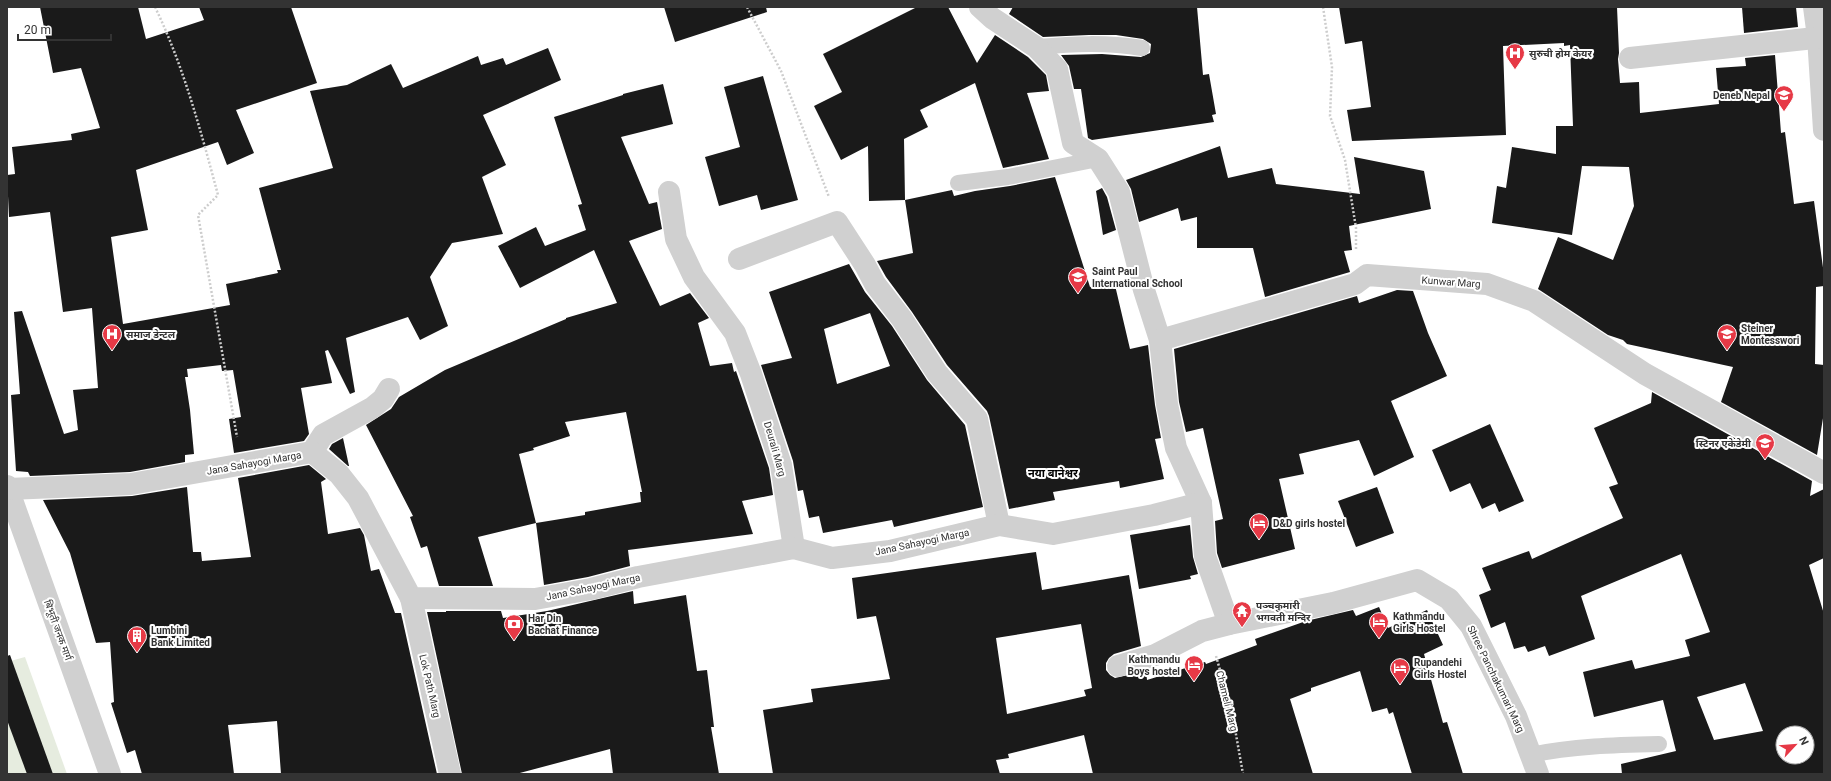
<svg xmlns="http://www.w3.org/2000/svg" width="1831" height="781" font-family="Roboto,'Noto Sans Devanagari',sans-serif">
<style>
.green{fill:#e6ecdf}
.building{fill:#1a1a1a;fill-rule:evenodd}
.lines{fill:none;stroke-linecap:round;stroke-linejoin:round}
.path{stroke:#cdcdcd;stroke-width:2.5;stroke-dasharray:2 2;stroke-linecap:butt}
.lane{stroke:#d0d0d0;stroke-width:16}
.street{stroke:#d0d0d0;stroke-width:22}
.labels{text-anchor:middle;dominant-baseline:central;stroke-width:4;stroke-linejoin:round;paint-order:stroke}
.poi-label{font-size:10px;font-weight:bold;fill:#333;stroke:#fff;text-anchor:start}
.street-label{font-size:10px;fill:#333;stroke:#fff}
.neighbourhood-label{font-size:11px;font-weight:bold;fill:#000;stroke:#fff}
</style>
<rect width="100%" height="100%" fill="#fff"/>
<!-- green -->
<path class="green" d="M 25,657 L 67,774 L 7,774 L 7,662 Z"/>
<!-- building -->
<g class="building">
<path d="M 40,7 L 138,7 L 146,39 L 204,20 L 199,7 L 291,7 L 317,83 L 236,110 L 254,153 L 227,165 L 218,142 L 136,170 L 148,230 L 111,237 L 123,324 L 230,305 L 226,284 L 278,273 L 277,270 L 281,270 L 259,188 L 333,168 L 310,91 L 347,85 L 391,64 L 403,88 L 478,56 L 481,65 L 503,58 L 506,65 L 548,48 L 561,80 L 483,115 L 506,165 L 482,177 L 503,234 L 452,243 L 430,277 L 448,326 L 420,340 L 408,317 L 346,338 L 355,392 L 350,394 L 328,350 L 325,351 L 332,383 L 301,388 L 309,434 L 304,441 L 234,453 L 229,419 L 241,417 L 233,370 L 222,371 L 221,365 L 187,369 L 188,377 L 185,377 L 190,410 L 194,454 L 185,455 L 185,462 L 130,472 L 30,476 L 28,472 L 16,471 L 11,395 L 20,394 L 14,312 L 22,311 L 64,434 L 78,430 L 73,390 L 98,388 L 92,308 L 63,312 L 50,212 L 9,217 L 7,175 L 15,174 L 12,147 L 72,140 L 71,134 L 100,128 L 81,68 L 53,73 Z"/>
<path d="M 664,7 L 766,7 L 767,12 L 675,42 Z"/>
<path d="M 917,7 L 948,7 L 977,63 L 995,35 L 1028,57 L 1046,75 L 1049,91 L 1027,93 L 1049,159 L 1003,168 L 975,83 L 920,110 L 928,127 L 904,139 L 905,200 L 869,201 L 868,146 L 841,160 L 814,106 L 842,92 L 823,54 Z"/>
<path d="M 1013,7 L 1197,7 L 1203,75 L 1209,74 L 1216,114 L 1212,115 L 1214,122 L 1092,140 L 1088,138 L 1081,89 L 1074,89 L 1069,66 L 1061,55 L 1102,54 L 1141,57 L 1150,53 L 1151,44 L 1143,39 L 1116,35 L 1089,35 L 1043,37 L 1009,14 Z"/>
<path d="M 1339,7 L 1617,7 L 1619,53 L 1618,59 L 1620,83 L 1639,82 L 1640,113 L 1719,104 L 1716,68 L 1746,66 L 1745,58 L 1775,55 L 1781,133 L 1785,132 L 1794,204 L 1814,201 L 1824,275 L 1824,286 L 1816,287 L 1815,364 L 1824,365 L 1824,412 L 1817,455 L 1721,402 L 1733,367 L 1627,344 L 1623,340 L 1608,335 L 1538,289 L 1558,237 L 1613,260 L 1634,206 L 1629,167 L 1582,166 L 1572,235 L 1492,223 L 1497,186 L 1506,188 L 1512,147 L 1556,154 L 1556,126 L 1573,126 L 1570,45 L 1564,46 L 1564,43 L 1503,46 L 1506,135 L 1352,141 L 1347,110 L 1371,107 L 1362,41 L 1345,44 Z"/>
<path d="M 1742,7 L 1796,7 L 1798,27 L 1744,33 Z"/>
<path d="M 763,76 L 798,200 L 761,210 L 757,195 L 719,206 L 705,157 L 740,147 L 724,87 Z"/>
<path d="M 663,84 L 673,124 L 621,137 L 649,204 L 657,202 L 662,229 L 629,241 L 660,306 L 690,293 L 709,318 L 698,323 L 710,366 L 732,363 L 734,372 L 736,371 L 769,468 L 773,495 L 742,501 L 753,534 L 628,550 L 630,566 L 588,577 L 544,585 L 536,523 L 478,537 L 493,586 L 439,586 L 427,546 L 421,548 L 410,517 L 413,516 L 366,425 L 391,409 L 399,397 L 445,370 L 566,319 L 566,318 L 617,303 L 594,250 L 520,288 L 498,246 L 536,227 L 545,246 L 586,230 L 578,205 L 582,204 L 554,117 L 623,95 L 623,94 ZM 626,412 L 642,492 L 640,492 L 641,502 L 585,512 L 585,515 L 536,523 L 519,454 L 534,450 L 533,448 L 570,436 L 565,422 Z"/>
<path d="M 1220,146 L 1228,178 L 1272,168 L 1276,184 L 1360,194 L 1354,157 L 1424,171 L 1431,209 L 1349,226 L 1352,250 L 1344,251 L 1350,272 L 1265,297 L 1253,248 L 1197,248 L 1197,217 L 1181,221 L 1178,208 L 1139,222 L 1131,189 L 1126,180 Z"/>
<path d="M 1055,177 L 1090,287 L 1114,281 L 1130,349 L 1148,345 L 1155,405 L 1161,438 L 1155,439 L 1164,479 L 1120,488 L 1119,481 L 1053,492 L 1055,500 L 1009,509 L 989,416 L 987,411 L 947,365 L 912,312 L 886,277 L 877,261 L 913,253 L 905,200 L 952,190 L 954,196 L 975,191 L 1010,186 Z"/>
<path d="M 1102,188 L 1107,197 L 1116,230 L 1103,235 L 1096,191 Z"/>
<path d="M 849,264 L 865,292 L 892,326 L 927,380 L 965,425 L 983,507 L 894,527 L 892,520 L 823,533 L 819,516 L 809,518 L 803,490 L 798,491 L 793,461 L 761,365 L 792,358 L 769,292 ZM 870,313 L 890,366 L 837,384 L 824,329 Z"/>
<path d="M 1397,290 L 1413,291 L 1428,333 L 1447,376 L 1391,401 L 1414,457 L 1374,476 L 1359,440 L 1299,454 L 1304,474 L 1279,479 L 1295,549 L 1222,568 L 1217,553 L 1215,521 L 1223,519 L 1203,428 L 1186,432 L 1179,402 L 1174,349 L 1357,296 L 1359,303 Z"/>
<path d="M 1652,392 L 1812,481 L 1810,496 L 1824,489 L 1824,558 L 1809,565 L 1824,614 L 1824,774 L 1622,774 L 1621,764 L 1676,751 L 1663,700 L 1594,717 L 1583,672 L 1632,660 L 1635,669 L 1690,656 L 1685,640 L 1710,632 L 1681,554 L 1581,596 L 1595,639 L 1549,656 L 1545,646 L 1528,652 L 1525,646 L 1514,649 L 1505,622 L 1491,628 L 1479,595 L 1491,590 L 1482,568 L 1529,551 L 1532,559 L 1623,518 L 1609,487 L 1618,484 L 1594,428 L 1651,403 ZM 1745,683 L 1763,731 L 1714,740 L 1697,697 ZM 1783,733 L 1807,733 L 1807,757 L 1783,757 Z"/>
<path d="M 1490,424 L 1524,501 L 1499,512 L 1495,503 L 1482,509 L 1470,483 L 1450,492 L 1432,450 Z"/>
<path d="M 343,438 L 349,466 L 348,466 L 329,449 L 332,444 Z"/>
<path d="M 309,465 L 326,479 L 321,482 L 328,534 L 360,528 L 364,535 L 371,571 L 379,569 L 395,613 L 401,613 L 437,774 L 281,774 L 277,721 L 228,725 L 234,774 L 142,774 L 135,750 L 127,753 L 111,703 L 114,702 L 110,642 L 96,643 L 70,553 L 43,500 L 132,496 L 187,487 L 193,552 L 201,552 L 202,561 L 251,557 L 238,478 Z"/>
<path d="M 1377,487 L 1394,533 L 1356,547 L 1338,501 Z"/>
<path d="M 1190,525 L 1193,557 L 1198,574 L 1190,576 L 1191,579 L 1139,589 L 1130,535 Z"/>
<path d="M 1036,552 L 1042,590 L 1129,575 L 1141,646 L 1114,654 L 1109,658 L 1106,663 L 1106,670 L 1110,675 L 1115,678 L 1146,671 L 1147,680 L 1205,662 L 1206,664 L 1257,645 L 1255,639 L 1306,621 L 1353,610 L 1356,616 L 1379,607 L 1388,628 L 1427,610 L 1443,645 L 1424,654 L 1443,723 L 1447,722 L 1463,774 L 1412,774 L 1393,712 L 1389,714 L 1387,708 L 1372,712 L 1360,671 L 1311,688 L 1311,691 L 1290,699 L 1313,774 L 1093,774 L 1084,735 L 1008,754 L 1009,758 L 996,760 L 1000,774 L 773,774 L 763,710 L 813,702 L 811,689 L 890,679 L 876,616 L 857,619 L 852,578 ZM 1081,624 L 1092,688 L 1084,690 L 1086,696 L 1007,714 L 996,638 Z"/>
<path d="M 633,591 L 634,604 L 686,595 L 697,671 L 707,670 L 714,727 L 711,727 L 719,774 L 613,774 L 610,749 L 516,774 L 462,774 L 427,612 L 446,612 L 446,611 L 501,611 L 503,618 L 547,611 Z"/>
<path d="M 10,655 L 53,774 L 27,774 L 7,720 L 7,656 Z"/>
</g>
<g class="lines">
<!-- path -->
<g class="path">
<path d="M 155,7 C 184,67 201,132 218,195 L 198,215 L 237,437"/>
<path d="M 747,7 L 781,71 L 829,197"/>
<path d="M 1323,7 L 1332,67 L 1330,116 L 1345,160 L 1356,228 L 1356,251"/>
<path d="M 1216,656 L 1232,712 L 1243,774"/>
</g>
<!-- lane -->
<g class="lane">
<path d="M 1036,47 C 1073,44 1105,42 1142,48"/>
<path d="M 958,183 L 1008,177 L 1098,159"/>
<path d="M 1530,755 C 1573,746 1615,745 1659,744"/>
</g>
<!-- street -->
<g class="street">
<path d="M 980,7 L 992,18 L 1036,47 L 1057,69 L 1073,143 L 1098,159 L 1119,192 L 1144,290 L 1160,340 L 1167,404 L 1176,448 L 1201,503 L 1205,556 L 1229,624 L 1333,603 L 1417,580 L 1449,599 L 1471,626 L 1516,716 L 1538,774"/>
<path d="M 1814,7 L 1818,37 L 1824,130"/>
<path d="M 1630,58 L 1824,37"/>
<path d="M 669,192 L 676,239 L 694,277 L 735,333 L 751,374 L 781,465 L 794,548"/>
<path d="M 739,259 L 837,222 L 865,265 L 875,284 L 902,319 L 937,373 L 977,419 L 999,525"/>
<path d="M 1160,340 L 1355,284 L 1367,275 L 1487,284 L 1534,301 L 1645,374 L 1824,473"/>
<path d="M 312,452 L 323,435 L 372,408 L 383,399 L 389,389"/>
<path d="M 7,486 L 110,774"/>
<path d="M 8,489 L 131,484 L 312,452 L 339,474 L 358,498 L 411,598 L 535,599 L 591,589 L 638,577 L 794,548 L 832,558 L 890,551 L 999,525 L 1053,534 L 1154,515 L 1201,503"/>
<path d="M 411,598 L 450,774"/>
<path d="M 1118,666 L 1155,655 L 1202,631 L 1229,624"/>
</g>
</g>
<!-- icons -->
<defs>
<g id="hospital-pin" transform="scale(1)"><path d="M0 17L-7.5 6A9.5 9.5 0 1 1 7.5 6Z" fill="#e63946" stroke="#fff"/><path d="M-5-5h3v3.5h4V-5h3V5h-3V1.5h-4V5h-3Z" fill="#fff"/></g>
<g id="school-pin" transform="scale(1)"><path d="M0 17L-7.5 6A9.5 9.5 0 1 1 7.5 6Z" fill="#e63946" stroke="#fff"/><path d="M0-5L7-2L0 1L-7-2ZM-4 1L0 2.5L4 1V4Q0 6-4 4Z" fill="#fff"/></g>
<g id="hotel-pin" transform="scale(1)"><path d="M0 17L-7.5 6A9.5 9.5 0 1 1 7.5 6Z" fill="#e63946" stroke="#fff"/><path d="M-6-4.5h1.5V1H6V5H4.5V3h-9V5H-6ZM-4 0a1.8 1.8 0 1 1 3.6 0ZM.5 0V-2.5h3Q6-2.5 6 0Z" fill="#fff"/></g>
<g id="temple-pin" transform="scale(1)"><path d="M0 17L-7.5 6A9.5 9.5 0 1 1 7.5 6Z" fill="#e63946" stroke="#fff"/><path d="M0-6L5-2H3V0L6.5 2.5H4V6H1.5V3h-3V6H-4V2.5H-6.5L-3 0V-2H-5Z" fill="#fff"/></g>
<g id="bank-pin" transform="scale(1)"><path d="M0 17L-7.5 6A9.5 9.5 0 1 1 7.5 6Z" fill="#e63946" stroke="#fff"/><path d="M-6-4H6V4H-6ZM0-2.3a2.3 2.3 0 1 0 0 4.6a2.3 2.3 0 1 0 0-4.6Z" fill="#fff"/></g>
<g id="building-pin" transform="scale(1)"><path d="M0 17L-7.5 6A9.5 9.5 0 1 1 7.5 6Z" fill="#e63946" stroke="#fff"/><path d="M-4-6H4V6H1V3H-1V6H-4ZM-2.5-4.3h1.7v1.8h-1.7ZM.8-4.3h1.7v1.8H.8ZM-2.5-1h1.7V.8h-1.7ZM.8-1h1.7V.8H.8Z" fill="#fff"/></g>
</defs>
<g fill-rule="evenodd">
<use href="#hospital-pin" x="1515" y="53"/>
<use href="#school-pin" x="1784" y="95"/>
<use href="#school-pin" x="1078" y="277"/>
<use href="#hospital-pin" x="112" y="334"/>
<use href="#school-pin" x="1727" y="334"/>
<use href="#school-pin" x="1765" y="443"/>
<use href="#hotel-pin" x="1259" y="523"/>
<use href="#temple-pin" x="1242" y="611"/>
<use href="#hotel-pin" x="1379" y="622"/>
<use href="#bank-pin" x="514" y="624"/>
<use href="#building-pin" x="137" y="636"/>
<use href="#hotel-pin" x="1194" y="665"/>
<use href="#hotel-pin" x="1400" y="668"/>
</g>
<g class="labels">
<!-- poi labels -->
<g class="poi-label">
<text x="1529" y="53">सुरुची होम केयर</text>
<text x="1770" y="95" text-anchor="end">Deneb Nepal</text>
<text x="1092" y="271">Saint Paul<tspan x="1092" dy="12">International School</tspan></text>
<text x="1741" y="328">Steiner<tspan x="1741" dy="12">Montesswori</tspan></text>
<text x="126" y="334">समाज डेन्टल</text>
<text x="1751" y="443" text-anchor="end">स्टिनर एकेडेमी</text>
<text x="1273" y="523">D&amp;D girls hostel</text>
<text x="1256" y="605">पञ्चकुमारी<tspan x="1256" dy="12">भगवती मन्दिर</tspan></text>
<text x="1393" y="616">Kathmandu<tspan x="1393" dy="12">Girls Hostel</tspan></text>
<text x="528" y="618">Har Din<tspan x="528" dy="12">Bachat Finance</tspan></text>
<text x="151" y="630">Lumbini<tspan x="151" dy="12">Bank Limited</tspan></text>
<text x="1180" y="659" text-anchor="end">Kathmandu<tspan x="1180" dy="12">Boys hostel</tspan></text>
<text x="1414" y="662">Rupandehi<tspan x="1414" dy="12">Girls Hostel</tspan></text>
</g>
<!-- street labels -->
<g class="street-label">
<text transform="translate(1451 282) rotate(4)">Kunwar Marg</text>
<text transform="translate(775 449) rotate(74)">Deurali Marg</text>
<text transform="translate(254 463) rotate(-10)">Jana Sahayogi Marga</text>
<text transform="translate(922 542) rotate(-12)">Jana Sahayogi Marga</text>
<text transform="translate(593 587) rotate(-12)">Jana Sahayogi Marga</text>
<text transform="translate(58 630) rotate(70)">बिभूती जनक मार्ग</text>
<text transform="translate(1496 679) rotate(64)">Shree Panchakumari Marg</text>
<text transform="translate(430 686) rotate(77)">Lok Path Marg</text>
<text transform="translate(1227 701) rotate(76)">Chameli Marg</text>
</g>
<!-- neighbourhood labels -->
<g class="neighbourhood-label">
<text x="1053" y="473">नया बानेश्वर</text>
</g>
</g>
<!-- border -->
<rect width="1831" height="781" fill="none" stroke="#333333" stroke-width="16"/>
<!-- north arrow -->
<g transform="translate(1795 745) rotate(64)"><circle r="19" fill="#ffffff" stroke="#adadad"/>
<path d="M0-3L7 15L0 10L-7 15Z" fill="#e63946"/>
<text y="-6" font-size="11" font-weight="bold" text-anchor="middle" fill="#333333">N</text>
</g>
<!-- scale -->
<path d="M18 34v6h93v-6" fill="none" stroke="#333333" stroke-width="2"/>
<text x="24" y="34" font-size="12" fill="#333333" stroke="#ffffff" stroke-width="3" paint-order="stroke">20 m</text>
</svg>
